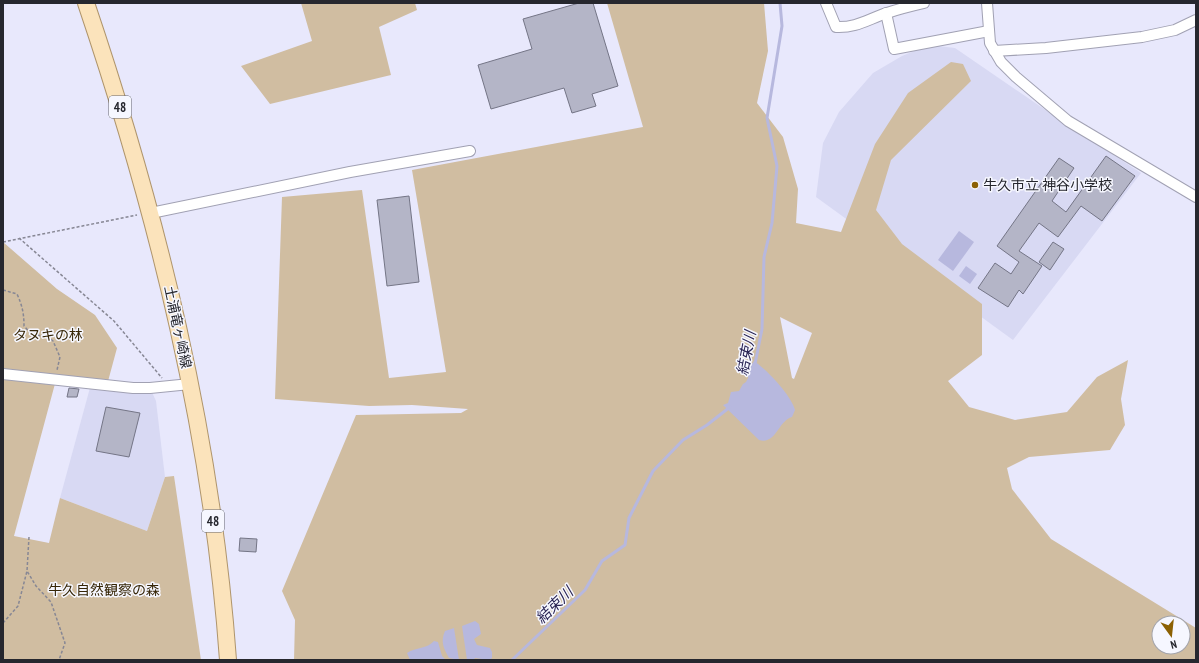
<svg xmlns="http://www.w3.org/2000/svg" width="1199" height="663" font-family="'PT Sans Narrow','Noto Sans JP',sans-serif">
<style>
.built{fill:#d8d9f3}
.green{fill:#d0bda1;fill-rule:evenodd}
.water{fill:#b7b8de}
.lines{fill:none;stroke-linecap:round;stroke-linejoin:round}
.stream{stroke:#b7b8de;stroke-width:3}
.building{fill:#b4b5c7;stroke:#747586}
.street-casing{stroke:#a1a1b3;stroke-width:12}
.primary-casing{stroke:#af956c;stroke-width:18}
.path{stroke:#878794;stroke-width:1.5;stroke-dasharray:3 2;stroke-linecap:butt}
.street{stroke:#fff;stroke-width:10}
.primary{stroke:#fbe3bb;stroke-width:16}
.poi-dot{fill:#8c6104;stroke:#f6f7ff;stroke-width:1.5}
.labels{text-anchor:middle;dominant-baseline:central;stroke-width:3;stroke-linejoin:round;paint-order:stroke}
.shield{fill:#f6f7ff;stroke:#64656d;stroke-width:1}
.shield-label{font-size:13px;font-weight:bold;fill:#26272e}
.poi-label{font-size:14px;fill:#26272e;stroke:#f6f7ff;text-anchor:start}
.street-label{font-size:14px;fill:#26272e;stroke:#f6f7ff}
.park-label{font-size:14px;fill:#362607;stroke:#f6f7ff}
.water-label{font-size:15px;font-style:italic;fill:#282353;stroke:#f6f7ff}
</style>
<rect width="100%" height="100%" fill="#e8e8fc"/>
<!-- built -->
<g class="built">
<path d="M 929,45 L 955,48 L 1063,122 L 1141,173 L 1013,340 L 816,197 L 823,143 L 839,112 L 873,73 L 902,56 Z"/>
<path d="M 91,384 L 150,388 L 156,401 L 165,477 L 147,531 L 60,498 Z"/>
</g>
<!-- green -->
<g class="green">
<path d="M 301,3 L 415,3 L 417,10 L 379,27 L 391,75 L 270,104 L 241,66 L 312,41 Z"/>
<path d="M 607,3 L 764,3 L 768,51 L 757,103 L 783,137 L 798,189 L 796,223 L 841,232 L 875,144 L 908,93 L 951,62 L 963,64 L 971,81 L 891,160 L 876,210 L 902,244 L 982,304 L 982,355 L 948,381 L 969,407 L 1015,420 L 1067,412 L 1097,377 L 1128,360 L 1121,399 L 1125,425 L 1110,450 L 1029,457 L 1007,468 L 1012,489 L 1051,539 L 1196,628 L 1196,660 L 294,660 L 295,620 L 282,591 L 356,415 L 461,413 L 468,409 L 412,405 L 369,406 L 275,399 L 282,197 L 362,190 L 389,378 L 446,372 L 412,170 L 643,127 ZM 780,317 L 812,333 L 794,379 L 792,378 ZM 1159,623 L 1183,623 L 1183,647 L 1159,647 Z"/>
<path d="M 3,242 L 57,289 L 95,315 L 117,348 L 107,385 L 56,380 L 14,536 L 49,543 L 60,498 L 147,531 L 165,477 L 174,476 L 201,660 L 3,660 Z"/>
</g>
<!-- water -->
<g class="water">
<path d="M 959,231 L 974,242 L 953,271 L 938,260 Z"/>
<path d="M 966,266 L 977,274 L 970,284 L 959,276 Z"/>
<path d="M 754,361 C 767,370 791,395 795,410 L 792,417 C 778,421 776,445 759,440 L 723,405 L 728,403 L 731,392 L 739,391 L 743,384 L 746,382 L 748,378 L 748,370 Z"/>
<path d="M 475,621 L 479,624 L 481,634 L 474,639 L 477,645 L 490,648 L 492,652 L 492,658 L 489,660 L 475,658 L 474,660 L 467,660 L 462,626 Z"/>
<path d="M 454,628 L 459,660 L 449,658 C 444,649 440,642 445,631 Z"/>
<path d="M 434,641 L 438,642 L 442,656 L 446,660 L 410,660 L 407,653 C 416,647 427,649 434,641 Z"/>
</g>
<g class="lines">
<!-- stream -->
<g class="stream">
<path d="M 755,364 L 762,329 L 764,257 L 772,223 L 777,166 L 767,118 L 782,26 L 780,3"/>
<path d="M 512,660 L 585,590 L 602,561 L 625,545 L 629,518 L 653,471 L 683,440 L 707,425 L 730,407"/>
</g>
</g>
<!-- building -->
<g class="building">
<path d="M 579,3 L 593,3 L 618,86 L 592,94 L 596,106 L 572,113 L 564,88 L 491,109 L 478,65 L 532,49 L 523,19 Z"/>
<path d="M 1106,156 L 1135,176 L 1102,221 L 1081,206 L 1058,237 L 1039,223 L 1019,251 L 1042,266 L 1023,294 L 1019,290 L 1008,307 L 978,288 L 995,263 L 1011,274 L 1019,262 L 997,246 L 1059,158 L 1074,168 L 1052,201 L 1066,212 Z"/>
<path d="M 409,196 L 419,282 L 387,286 L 377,200 Z"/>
<path d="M 1053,242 L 1064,249 L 1050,270 L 1039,262 Z"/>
<path d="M 69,388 L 79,389 L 77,397 L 67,397 Z"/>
<path d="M 106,407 L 140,413 L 129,457 L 96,451 Z"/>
<path d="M 240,538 L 257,539 L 256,552 L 239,551 Z"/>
</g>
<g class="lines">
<!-- street casing -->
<g class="street-casing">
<g id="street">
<path d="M 826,3 L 836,27 C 857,28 868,19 887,13 C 899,9 911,6 924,3"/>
<path d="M 987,3 L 990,43 L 1001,62 L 1016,77 L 1068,121 L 1196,197"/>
<path d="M 886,13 L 894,49 L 989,31"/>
<path d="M 994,51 L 1046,48 L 1142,37 L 1175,30 L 1196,20"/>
<path d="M 151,213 L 350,172 L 470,151"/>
<path d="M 3,374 L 133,388 L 150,388 L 190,384"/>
</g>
</g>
<!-- primary casing -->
<g class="primary-casing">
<path id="primary" d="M 86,3 C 158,216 212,435 228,660"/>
</g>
<!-- path -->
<g class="path">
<path d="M 19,238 L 114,321 L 162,378"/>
<path d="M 3,242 L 137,215"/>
<path d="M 3,290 L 17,294 C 22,305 24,313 24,326 L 32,335 L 47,336 L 53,341 L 60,357 L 57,370"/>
<path d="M 29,537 L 27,571 L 36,586 L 51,602 L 65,643 L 59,660"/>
<path d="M 3,623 L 18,606 L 27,571"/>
</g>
<!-- street -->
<use href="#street" class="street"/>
<!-- primary -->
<use href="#primary" class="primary"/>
</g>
<!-- markers -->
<circle class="poi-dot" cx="975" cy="185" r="4"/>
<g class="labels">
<!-- shield labels -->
<g class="shield">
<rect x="109" y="96" width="22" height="22" rx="3"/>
<rect x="202" y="510" width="22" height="22" rx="3"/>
</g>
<g class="shield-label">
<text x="120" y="107">48</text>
<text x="213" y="521">48</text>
</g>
<!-- poi labels -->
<g class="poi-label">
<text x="983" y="185">牛久市立 神谷小学校</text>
</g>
<!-- street labels -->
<g class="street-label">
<text transform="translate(178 327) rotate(78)">土浦竜ヶ崎線</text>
</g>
<!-- park labels -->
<g class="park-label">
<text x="48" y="335">タヌキの林</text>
<text x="104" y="590">牛久自然観察の森</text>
</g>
<!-- water labels -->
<g class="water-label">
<text transform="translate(746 353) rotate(-79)">結束川</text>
<text transform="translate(554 605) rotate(-44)">結束川</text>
</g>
</g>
<!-- border -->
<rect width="1199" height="663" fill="none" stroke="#26272e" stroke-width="8"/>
<!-- north arrow -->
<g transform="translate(1171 635) rotate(165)"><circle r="19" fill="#f6f7ff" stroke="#a3a4ab"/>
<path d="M0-3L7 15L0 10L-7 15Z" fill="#8c6104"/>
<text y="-6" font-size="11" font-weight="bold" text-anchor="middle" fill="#26272e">N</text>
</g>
</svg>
